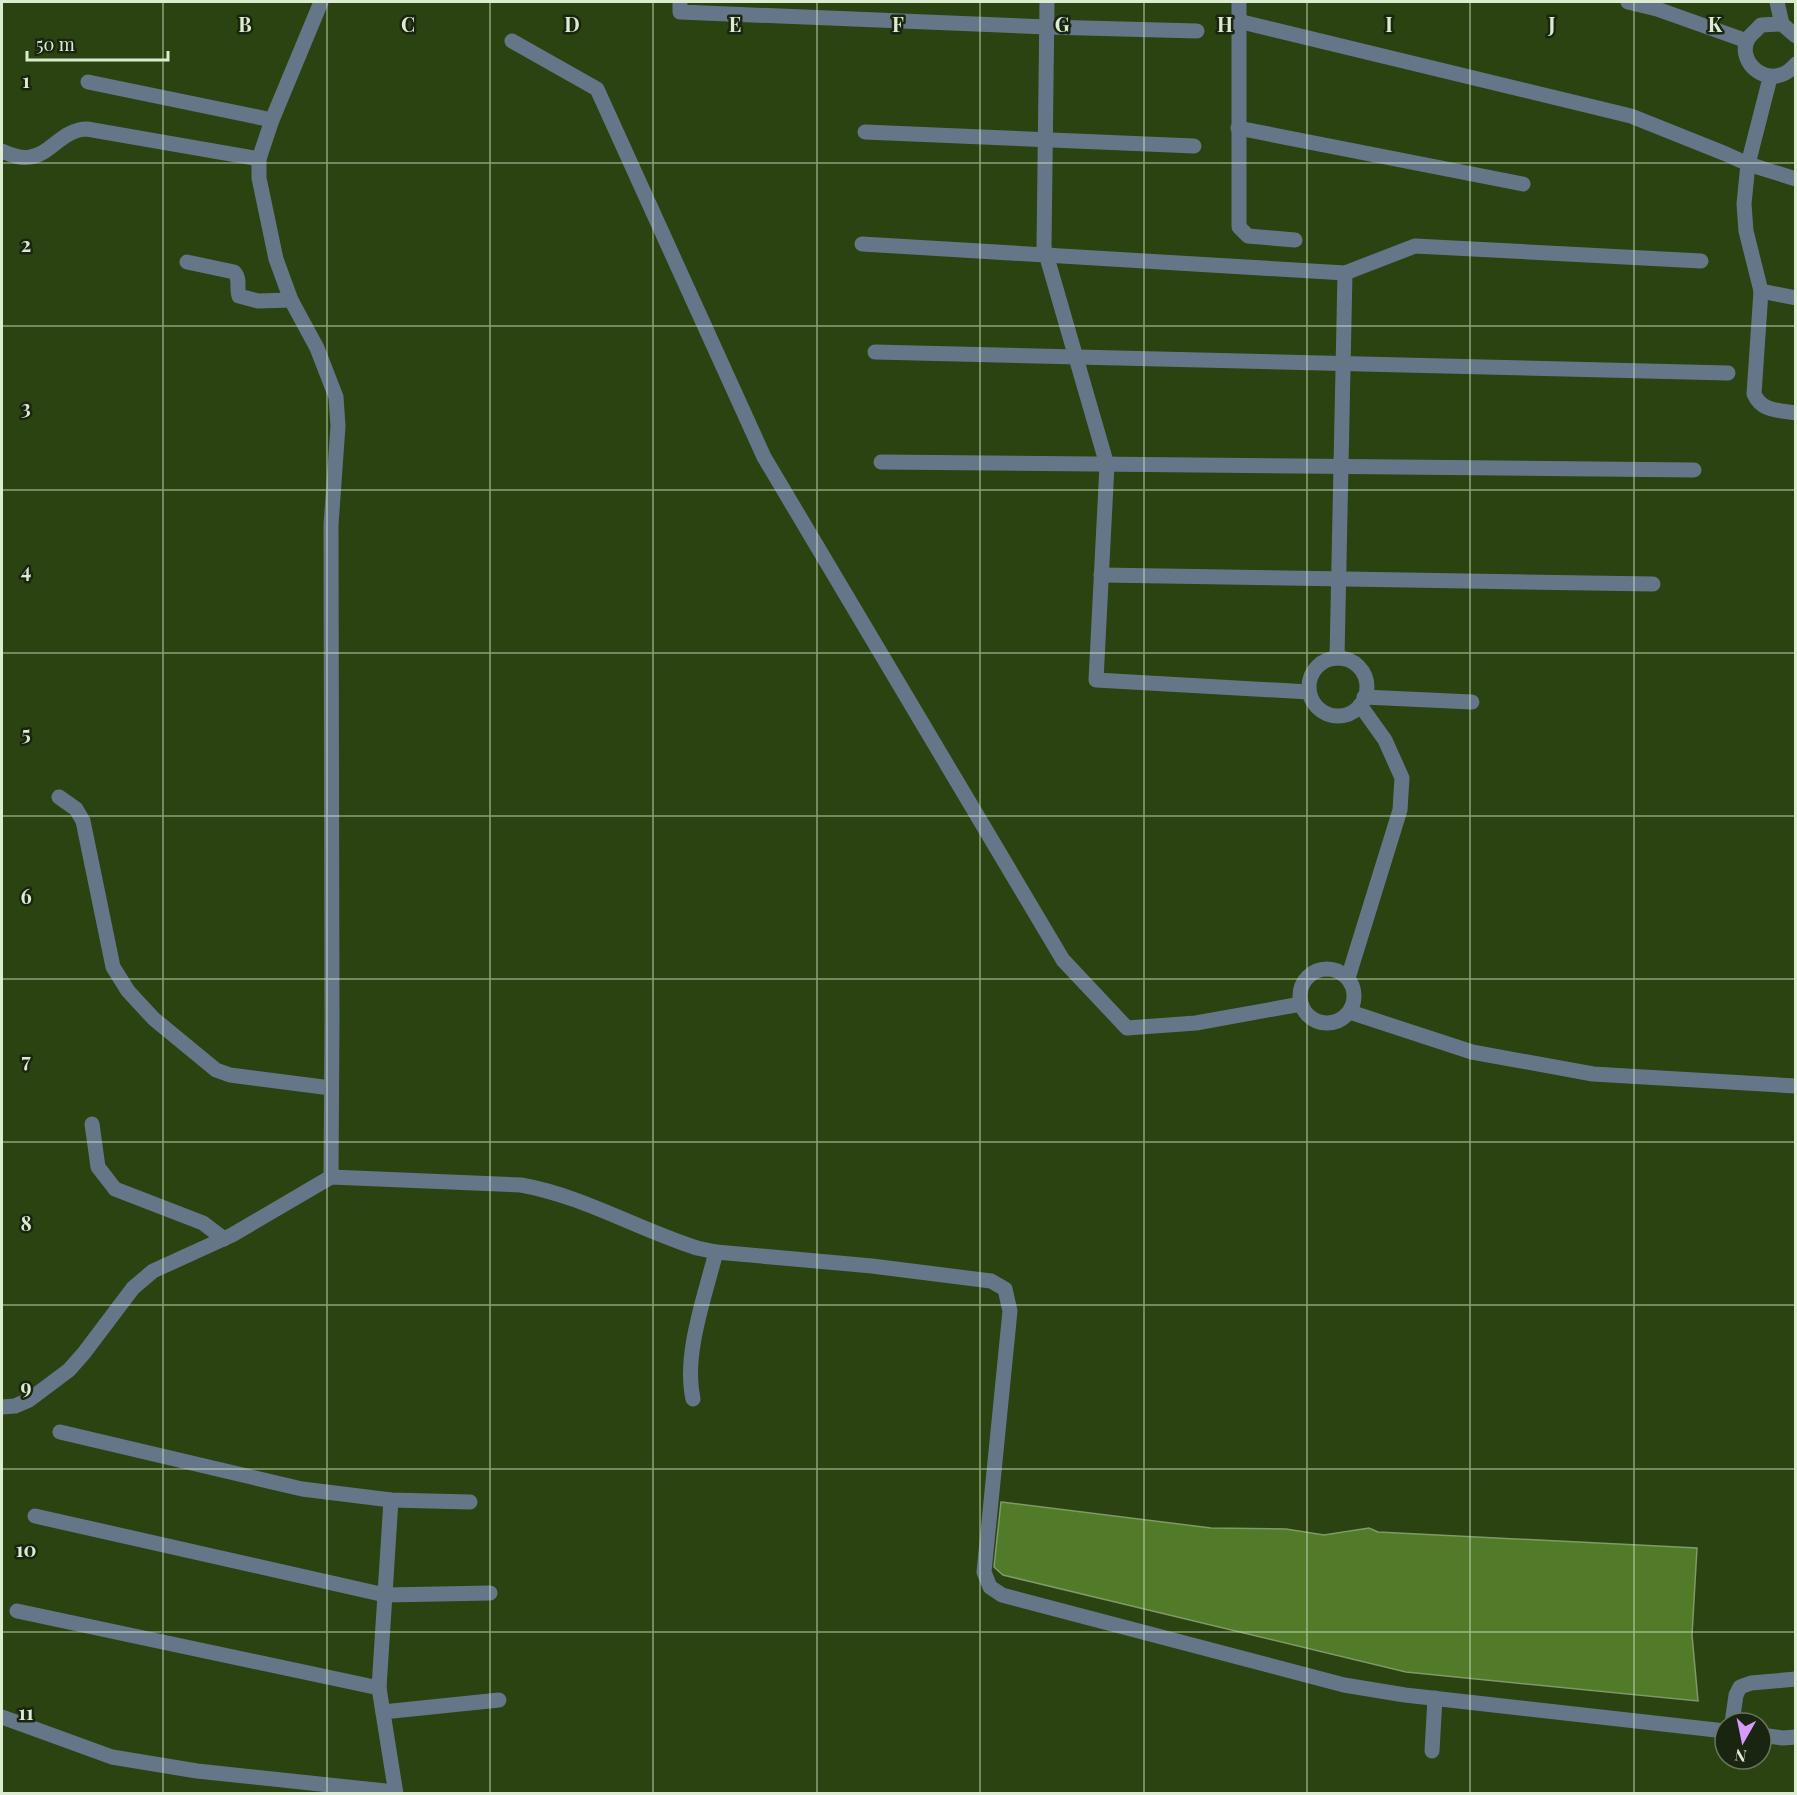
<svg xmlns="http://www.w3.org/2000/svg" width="1797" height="1795" font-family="'Playfair Display',serif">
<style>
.building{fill:#517a29;stroke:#7e9a67;stroke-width:1.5}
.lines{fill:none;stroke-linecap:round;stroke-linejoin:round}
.minor{stroke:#657689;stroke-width:15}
.grid{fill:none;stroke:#dcecd1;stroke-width:1.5;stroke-opacity:0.55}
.grid-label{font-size:20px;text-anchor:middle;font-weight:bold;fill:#dcecd1;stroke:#1a2511;stroke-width:5;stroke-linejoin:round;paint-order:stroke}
</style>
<rect width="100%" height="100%" fill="#2a4311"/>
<!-- building -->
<path class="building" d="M 1001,1502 L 1211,1528 L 1286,1529 L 1324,1535 L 1369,1528 L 1378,1532 L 1697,1548 L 1692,1635 L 1698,1701 L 1406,1672 L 1003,1575 L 994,1567 Z"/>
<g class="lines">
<!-- minor -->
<g class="minor">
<path d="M 321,2 L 272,120 L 259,159 L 259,178 L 276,259 L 291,300 L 317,348 L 336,397 L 338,426 L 331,525 L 332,1019 L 331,1177"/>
<path d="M 680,2 L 680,12 L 1047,27 L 1197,31"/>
<path d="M 1047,2 L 1044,247 L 1107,465 L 1096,680 L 1309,692"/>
<path d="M 1239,2 L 1239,227 L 1248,236 L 1295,240"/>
<path d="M 1628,2 L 1657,9 L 1747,41"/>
<path d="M 1777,2 L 1782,24 L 1796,36"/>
<path d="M 1238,21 L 1631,116 L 1726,154 L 1748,164 L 1796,179"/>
<path d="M 1782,24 L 1761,25 C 1757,30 1751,34 1748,39 C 1735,62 1771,94 1796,64"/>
<path d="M 512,41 L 597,89 L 764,457 L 1063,960 L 1127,1028 L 1196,1023 L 1301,1004"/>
<path d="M 1770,78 L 1748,164 L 1744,204 L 1746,231 L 1761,291 L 1754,394 C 1762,412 1779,410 1796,413"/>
<path d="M 88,82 L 272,120"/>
<path d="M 1238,128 L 1523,184"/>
<path d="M 865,132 L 1194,146"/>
<path d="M 2,151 C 11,155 21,159 30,157 C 50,155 62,129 87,129 L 259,159"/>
<path d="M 862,244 L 1345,273 L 1415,246 L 1701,261"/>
<path d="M 187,262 L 234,272 C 241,279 236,288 239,296 L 258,301 L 291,300"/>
<path d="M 1761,291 L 1796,298"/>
<path d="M 875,352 L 1728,373"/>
<path d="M 881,462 L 1694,470"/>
<path d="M 1101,575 L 1653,584"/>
<path d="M 1337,658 L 1345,273"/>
<circle cx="1338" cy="687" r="29"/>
<path d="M 1364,697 L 1472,702"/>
<path d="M 59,797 L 76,809 L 83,821 L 113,967 L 128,991 L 154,1019 L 216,1070 L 230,1075 L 331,1088"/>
<circle cx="1327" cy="996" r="27"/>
<path d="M 1348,978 L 1400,810 L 1402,778 L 1385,740 L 1360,705"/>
<path d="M 1350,1012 L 1472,1052 L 1593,1074 L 1796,1086"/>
<path d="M 92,1124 L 98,1167 L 115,1189 L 203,1223 L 224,1239"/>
<path d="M 693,1399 C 683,1355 705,1296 716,1252"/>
<path d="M 2,1407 L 15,1406 L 29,1400 L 69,1370 L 84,1353 L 133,1288 L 153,1271 L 232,1235 L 331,1177 L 521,1185 C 583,1196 637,1229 697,1248 L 716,1252 L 872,1266 L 991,1281 L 1005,1289 L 1010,1311 L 984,1572 L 990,1587 L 1002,1595 L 1344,1685 L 1405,1695 L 1725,1731"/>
<path d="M 60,1432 L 302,1489 L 391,1500 L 470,1502"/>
<path d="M 391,1500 L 379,1688 L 396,1794"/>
<path d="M 35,1516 L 385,1595 L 490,1593"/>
<path d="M 17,1611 L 379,1688"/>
<path d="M 383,1712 L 499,1700"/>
<path d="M 2,1717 L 112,1757 L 197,1771 L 395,1792"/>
<path d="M 1732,1723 L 1736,1695 L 1740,1687 L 1751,1683 L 1796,1679"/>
<path d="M 1761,1735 L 1783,1738 L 1796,1737"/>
<path d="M 1432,1751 L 1435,1698"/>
</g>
</g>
<!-- grid -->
<path class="grid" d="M 163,2 L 163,1794M 327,2 L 327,1794M 490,2 L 490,1794M 653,2 L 653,1794M 817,2 L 817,1794M 980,2 L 980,1794M 1144,2 L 1144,1794M 1307,2 L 1307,1794M 1470,2 L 1470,1794M 1634,2 L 1634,1794M 2,163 L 1796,163M 2,326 L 1796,326M 2,490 L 1796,490M 2,653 L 1796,653M 2,816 L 1796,816M 2,979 L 1796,979M 2,1142 L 1796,1142M 2,1305 L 1796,1305M 2,1469 L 1796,1469M 2,1632 L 1796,1632"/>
<g class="grid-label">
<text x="245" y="32">B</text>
<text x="408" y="32">C</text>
<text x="572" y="32">D</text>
<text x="735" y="32">E</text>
<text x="898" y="32">F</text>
<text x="1062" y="32">G</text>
<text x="1225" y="32">H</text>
<text x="1389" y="32">I</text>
<text x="1552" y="32">J</text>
<text x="1715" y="32">K</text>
<text x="26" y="88">1</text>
<text x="26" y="252">2</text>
<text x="26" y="415">3</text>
<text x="26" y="578">4</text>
<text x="26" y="741">5</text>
<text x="26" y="904">6</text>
<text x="26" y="1068">7</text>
<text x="26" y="1231">8</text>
<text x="26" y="1394">9</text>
<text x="26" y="1557">10</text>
<text x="26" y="1720">11</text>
</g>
<!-- border -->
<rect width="1797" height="1795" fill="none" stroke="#dcecd1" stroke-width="6"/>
<!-- north arrow -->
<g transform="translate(1743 1741) rotate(189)"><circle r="28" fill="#1a2511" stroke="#68755e" stroke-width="1.5"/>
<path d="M0-4.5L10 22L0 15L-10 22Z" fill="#d69bfa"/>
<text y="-9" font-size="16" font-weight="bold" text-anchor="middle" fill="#dcecd1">N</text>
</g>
<!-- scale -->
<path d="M27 51v9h141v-9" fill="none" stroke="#dcecd1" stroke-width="3"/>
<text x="36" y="51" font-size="18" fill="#dcecd1" stroke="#1a2511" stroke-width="4.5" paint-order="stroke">50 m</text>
</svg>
